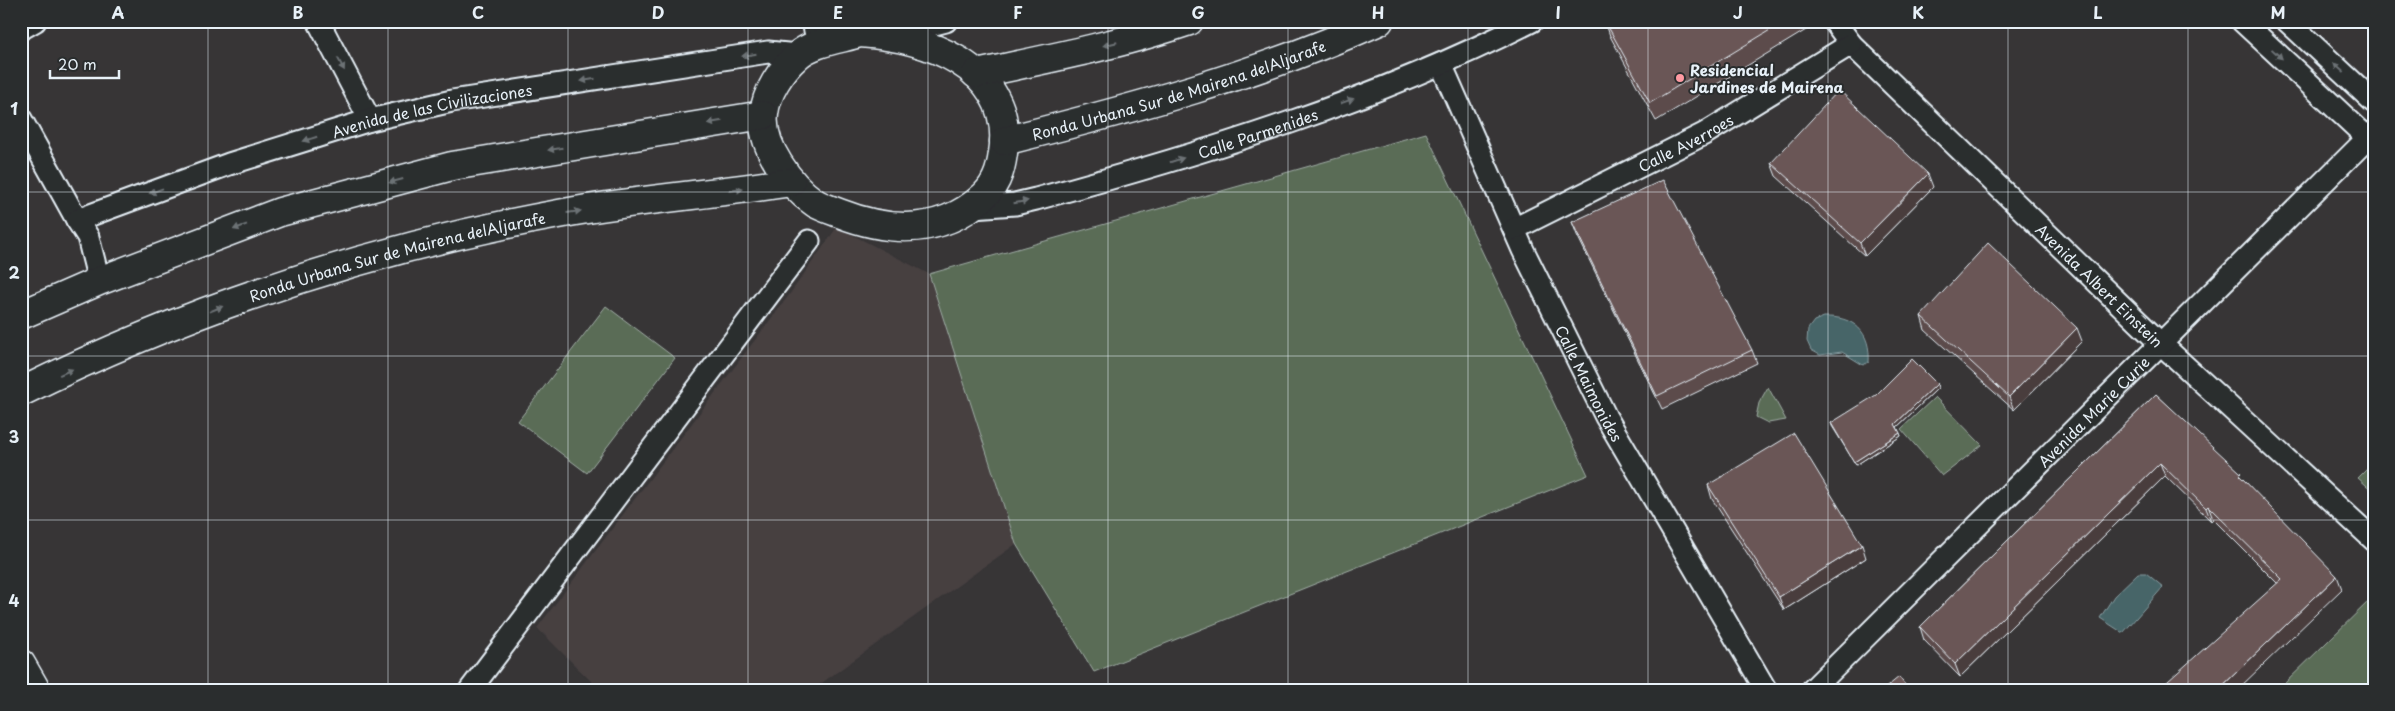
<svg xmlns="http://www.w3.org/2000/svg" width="2395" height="711" font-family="'Playpen Sans',sans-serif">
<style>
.built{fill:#463f40}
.green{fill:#5a6c56;stroke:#a1aea7}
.water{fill:#476568;stroke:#879da2}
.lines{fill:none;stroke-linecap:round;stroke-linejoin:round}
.street-casing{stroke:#e8f1f8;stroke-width:25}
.secondary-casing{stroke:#e8f1f8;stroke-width:31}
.street{stroke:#2a2d2e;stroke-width:21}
.secondary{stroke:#2a2d2e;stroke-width:28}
.wall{fill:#5b4b4b;stroke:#e8f1f8}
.shaded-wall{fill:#4a3d3d;stroke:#e8f1f8}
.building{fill:#6a5757;stroke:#e8f1f8}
.oneway{fill:#6c7275}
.grid{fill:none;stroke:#e8f1f8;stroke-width:1;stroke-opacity:0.55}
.poi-dot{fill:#ff9aa2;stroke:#2a2d2e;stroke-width:2}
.labels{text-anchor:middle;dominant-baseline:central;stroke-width:4;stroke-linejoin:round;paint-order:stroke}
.poi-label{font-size:15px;font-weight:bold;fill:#e8f1f8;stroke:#2a2d2e;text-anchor:start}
.street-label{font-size:15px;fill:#e8f1f8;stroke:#2a2d2e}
.neatline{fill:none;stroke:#e8f1f8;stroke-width:2}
.grid-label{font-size:16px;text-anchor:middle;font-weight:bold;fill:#e8f1f8}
</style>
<rect width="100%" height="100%" fill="#373536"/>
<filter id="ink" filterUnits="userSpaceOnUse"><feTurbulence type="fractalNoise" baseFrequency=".02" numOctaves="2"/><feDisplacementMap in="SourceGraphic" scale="10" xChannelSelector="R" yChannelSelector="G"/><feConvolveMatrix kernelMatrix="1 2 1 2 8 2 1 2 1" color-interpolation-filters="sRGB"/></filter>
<g filter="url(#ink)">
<!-- built -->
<path class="built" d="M 837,227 L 929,274 L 1016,544 L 812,690 L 600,690 L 537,628 L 789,295 Z"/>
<!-- green -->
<g class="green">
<path d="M 1426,133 L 1588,475 L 1094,672 L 1016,544 L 929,274 Z"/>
<path d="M 606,306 L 675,358 L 587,473 L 518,421 Z"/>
<path d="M 1768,387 L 1786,420 L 1768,423 L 1756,417 L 1759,403 Z"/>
<path d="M 1935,397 L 1982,445 L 1942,476 L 1901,429 Z"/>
<path d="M 2374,462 L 2374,492 L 2358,478 Z"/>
<path d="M 2374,596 L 2374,690 L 2278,690 Z"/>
</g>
<!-- water -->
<g class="water">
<path d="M 1824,317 C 1854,316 1871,332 1869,362 L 1863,365 L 1842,352 L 1820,355 L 1811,350 L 1807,341 L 1808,329 L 1814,321 Z"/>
<path d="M 2138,573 L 2146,573 L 2163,587 L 2123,633 L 2100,618 L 2114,596 Z"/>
</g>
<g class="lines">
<!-- street casing -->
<g class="street-casing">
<g id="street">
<path d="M 318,21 L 370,120"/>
<path d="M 813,21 L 818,45"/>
<path id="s1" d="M 1834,21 L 1851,44 L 2161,344 L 2374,540"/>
<path d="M 2242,21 L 2374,144"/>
<path d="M 2287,21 L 2374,102"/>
<path d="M 21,29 L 35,21"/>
<path d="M 892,35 L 946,21"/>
<path id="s2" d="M 1441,64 L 1523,250 L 1606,417 L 1766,690"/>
<path d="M 21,119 L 77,220"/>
<path id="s3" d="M 972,207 L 1015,204 L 1036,199 C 1206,153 1374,101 1532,21"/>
<path id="s4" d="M 1514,229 L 1704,134 L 1851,44"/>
<path id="s5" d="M 99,281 L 88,237 L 77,220 L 229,164 L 370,120 L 452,101 L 768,52 L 797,55"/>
<path d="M 470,690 L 809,241"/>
<path id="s6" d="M 1812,690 L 2374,132"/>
</g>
</g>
<!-- secondary casing -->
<g class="secondary-casing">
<g id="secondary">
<path d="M 860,33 C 924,37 1010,65 1004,145 C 1002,164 999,182 984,196 C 942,235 890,233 839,213 C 831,210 822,207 815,203 C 790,186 760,145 764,114 C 766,93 781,70 797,56 C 812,42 841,39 860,33 Z"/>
<path d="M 976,74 C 1047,59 1119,45 1189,21"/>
<path id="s7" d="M 1004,141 C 1131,109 1259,75 1379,21"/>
<path d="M 21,315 L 99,281 L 280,212 L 452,166 L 763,115"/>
<path id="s8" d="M 21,392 C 193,307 376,247 564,213 C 639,199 716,194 791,182"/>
<path d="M 21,664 L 36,690"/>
</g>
</g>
<!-- street -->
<use href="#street" class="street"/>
<!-- secondary -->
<use href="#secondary" class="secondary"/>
</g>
<!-- wall -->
<g class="wall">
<path d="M 1605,21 L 1809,21 L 1811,27 L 1656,121 L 1610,36 Z"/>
<path d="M 1771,163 L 1933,187 L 1865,256 L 1776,176 Z"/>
<path d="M 1572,222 L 1752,350 L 1757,363 L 1662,409 L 1577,235 Z"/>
<path d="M 1921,316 L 2082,341 L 2014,410 L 1925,330 Z"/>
<path d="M 1937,384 L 1938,388 L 1897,427 L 1901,436 L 1856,465 L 1832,426 L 1831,423 Z"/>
<path d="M 2156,394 L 2243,479 L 2342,589 L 2277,583 L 2213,519 L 2211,521 L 2165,476 L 1960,677 L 1924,640 L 1920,627 Z"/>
<path d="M 1708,485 L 1866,558 L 1784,610 L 1712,499 Z"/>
</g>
<!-- shaded-wall -->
<g class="shaded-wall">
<path d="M 1928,174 L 1933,187 L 1865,256 L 1860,243 Z"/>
<path d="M 2077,328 L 2082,341 L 2014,410 L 2009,397 Z"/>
<path d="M 1937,384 L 1938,388 L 1896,428 L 1895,424 Z"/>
<path d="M 1900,433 L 1901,436 L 1856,465 L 1854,462 Z"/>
<path d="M 2160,463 L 2165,476 L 1960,677 L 1955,664 Z"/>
<path d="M 2208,506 L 2213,519 L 2211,521 L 2206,508 Z"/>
<path d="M 1862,545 L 1866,558 L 1784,610 L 1779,597 Z"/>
<path d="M 2337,576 L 2342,589 L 2237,690 L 2218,690 Z"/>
</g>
<!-- building -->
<g class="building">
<path d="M 1605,21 L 1785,21 L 1650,103 Z"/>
<path d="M 1839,90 L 1928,174 L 1860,243 L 1771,163 Z"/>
<path d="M 1663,180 L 1752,350 L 1657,396 L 1572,222 Z"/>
<path d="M 1988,243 L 2077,328 L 2009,397 L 1921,316 Z"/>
<path d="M 1912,359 L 1937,384 L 1895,424 L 1900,433 L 1854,462 L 1831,423 L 1876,395 Z"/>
<path d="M 2156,394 L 2241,473 L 2239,475 L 2337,576 L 2218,690 L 2158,690 L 2282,579 L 2208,506 L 2206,508 L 2160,463 L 1955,664 L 1920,627 Z"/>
<path d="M 1794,433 L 1862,545 L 1779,597 L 1708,485 Z"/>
<path d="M 1899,677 L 1909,690 L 1883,690 Z"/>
</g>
<!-- one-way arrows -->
<defs><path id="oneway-solid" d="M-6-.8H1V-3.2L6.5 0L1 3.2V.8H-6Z" transform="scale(1.25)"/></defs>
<g class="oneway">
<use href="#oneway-solid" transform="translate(1110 44) rotate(166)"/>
<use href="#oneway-solid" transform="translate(2277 54) rotate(43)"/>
<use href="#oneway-solid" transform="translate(749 55) rotate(171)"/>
<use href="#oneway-solid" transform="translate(341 64) rotate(62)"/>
<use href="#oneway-solid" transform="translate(2339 68) rotate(-138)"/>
<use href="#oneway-solid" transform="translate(588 80) rotate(171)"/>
<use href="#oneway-solid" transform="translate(1347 101) rotate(-20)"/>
<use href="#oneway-solid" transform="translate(715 122) rotate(171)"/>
<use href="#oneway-solid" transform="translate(310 139) rotate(163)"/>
<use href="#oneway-solid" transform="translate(555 149) rotate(171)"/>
<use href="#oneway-solid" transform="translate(1177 160) rotate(-18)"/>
<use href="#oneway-solid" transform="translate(396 181) rotate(165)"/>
<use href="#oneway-solid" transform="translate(736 190) rotate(-7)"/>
<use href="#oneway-solid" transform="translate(156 191) rotate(160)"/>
<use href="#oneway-solid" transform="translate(1021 202) rotate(-10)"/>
<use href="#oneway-solid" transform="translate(574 212) rotate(-8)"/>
<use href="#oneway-solid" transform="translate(240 227) rotate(159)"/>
<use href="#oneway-solid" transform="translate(216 309) rotate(-22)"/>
<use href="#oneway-solid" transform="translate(66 372) rotate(-24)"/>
</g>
</g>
<!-- grid -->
<path class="grid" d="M 208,21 L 208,690M 388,21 L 388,690M 568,21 L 568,690M 748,21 L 748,690M 928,21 L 928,690M 1108,21 L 1108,690M 1288,21 L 1288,690M 1468,21 L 1468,690M 1648,21 L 1648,690M 1828,21 L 1828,690M 2008,21 L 2008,690M 2188,21 L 2188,690M 21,192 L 2374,192M 21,356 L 2374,356M 21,520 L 2374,520"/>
<!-- markers -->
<circle class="poi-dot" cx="1680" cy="78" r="5"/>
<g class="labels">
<!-- poi labels -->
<g class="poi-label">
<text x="1690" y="69">Residencial<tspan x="1690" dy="17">Jardines de Mairena</tspan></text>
</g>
<!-- street labels -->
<g class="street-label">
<text stroke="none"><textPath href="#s7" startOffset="182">Ronda Urbana Sur de Mairena delAljarafe</textPath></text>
<text stroke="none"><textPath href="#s5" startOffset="438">Avenida de las Civilizaciones</textPath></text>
<text stroke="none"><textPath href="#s3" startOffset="296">Calle Parmenides</textPath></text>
<text stroke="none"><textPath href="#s4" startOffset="192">Calle Averroes</textPath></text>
<text stroke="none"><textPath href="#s8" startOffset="401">Ronda Urbana Sur de Mairena delAljarafe</textPath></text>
<text stroke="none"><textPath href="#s1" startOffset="375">Avenida Albert Einstein</textPath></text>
<text stroke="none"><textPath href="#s2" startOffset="352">Calle Maimonides</textPath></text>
<text stroke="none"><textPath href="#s6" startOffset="396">Avenida Marie Curie</textPath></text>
</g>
</g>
<!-- margin -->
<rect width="2395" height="711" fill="none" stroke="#2a2d2e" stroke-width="55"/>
<!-- scale -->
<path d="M50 70v8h69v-8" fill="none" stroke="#e8f1f8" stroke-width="2.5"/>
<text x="58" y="70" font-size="15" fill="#e8f1f8" stroke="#2a2d2e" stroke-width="4" paint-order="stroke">20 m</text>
<rect x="28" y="28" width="2340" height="656" class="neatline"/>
<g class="grid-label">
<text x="118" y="19">A</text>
<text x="298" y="19">B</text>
<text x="478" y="19">C</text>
<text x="658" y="19">D</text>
<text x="838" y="19">E</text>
<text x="1018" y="19">F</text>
<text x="1198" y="19">G</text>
<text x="1378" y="19">H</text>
<text x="1558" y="19">I</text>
<text x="1738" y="19">J</text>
<text x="1918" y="19">K</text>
<text x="2098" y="19">L</text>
<text x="2278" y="19">M</text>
<text x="14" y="115">1</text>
<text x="14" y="279">2</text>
<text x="14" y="443">3</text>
<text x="14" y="607">4</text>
</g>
</svg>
